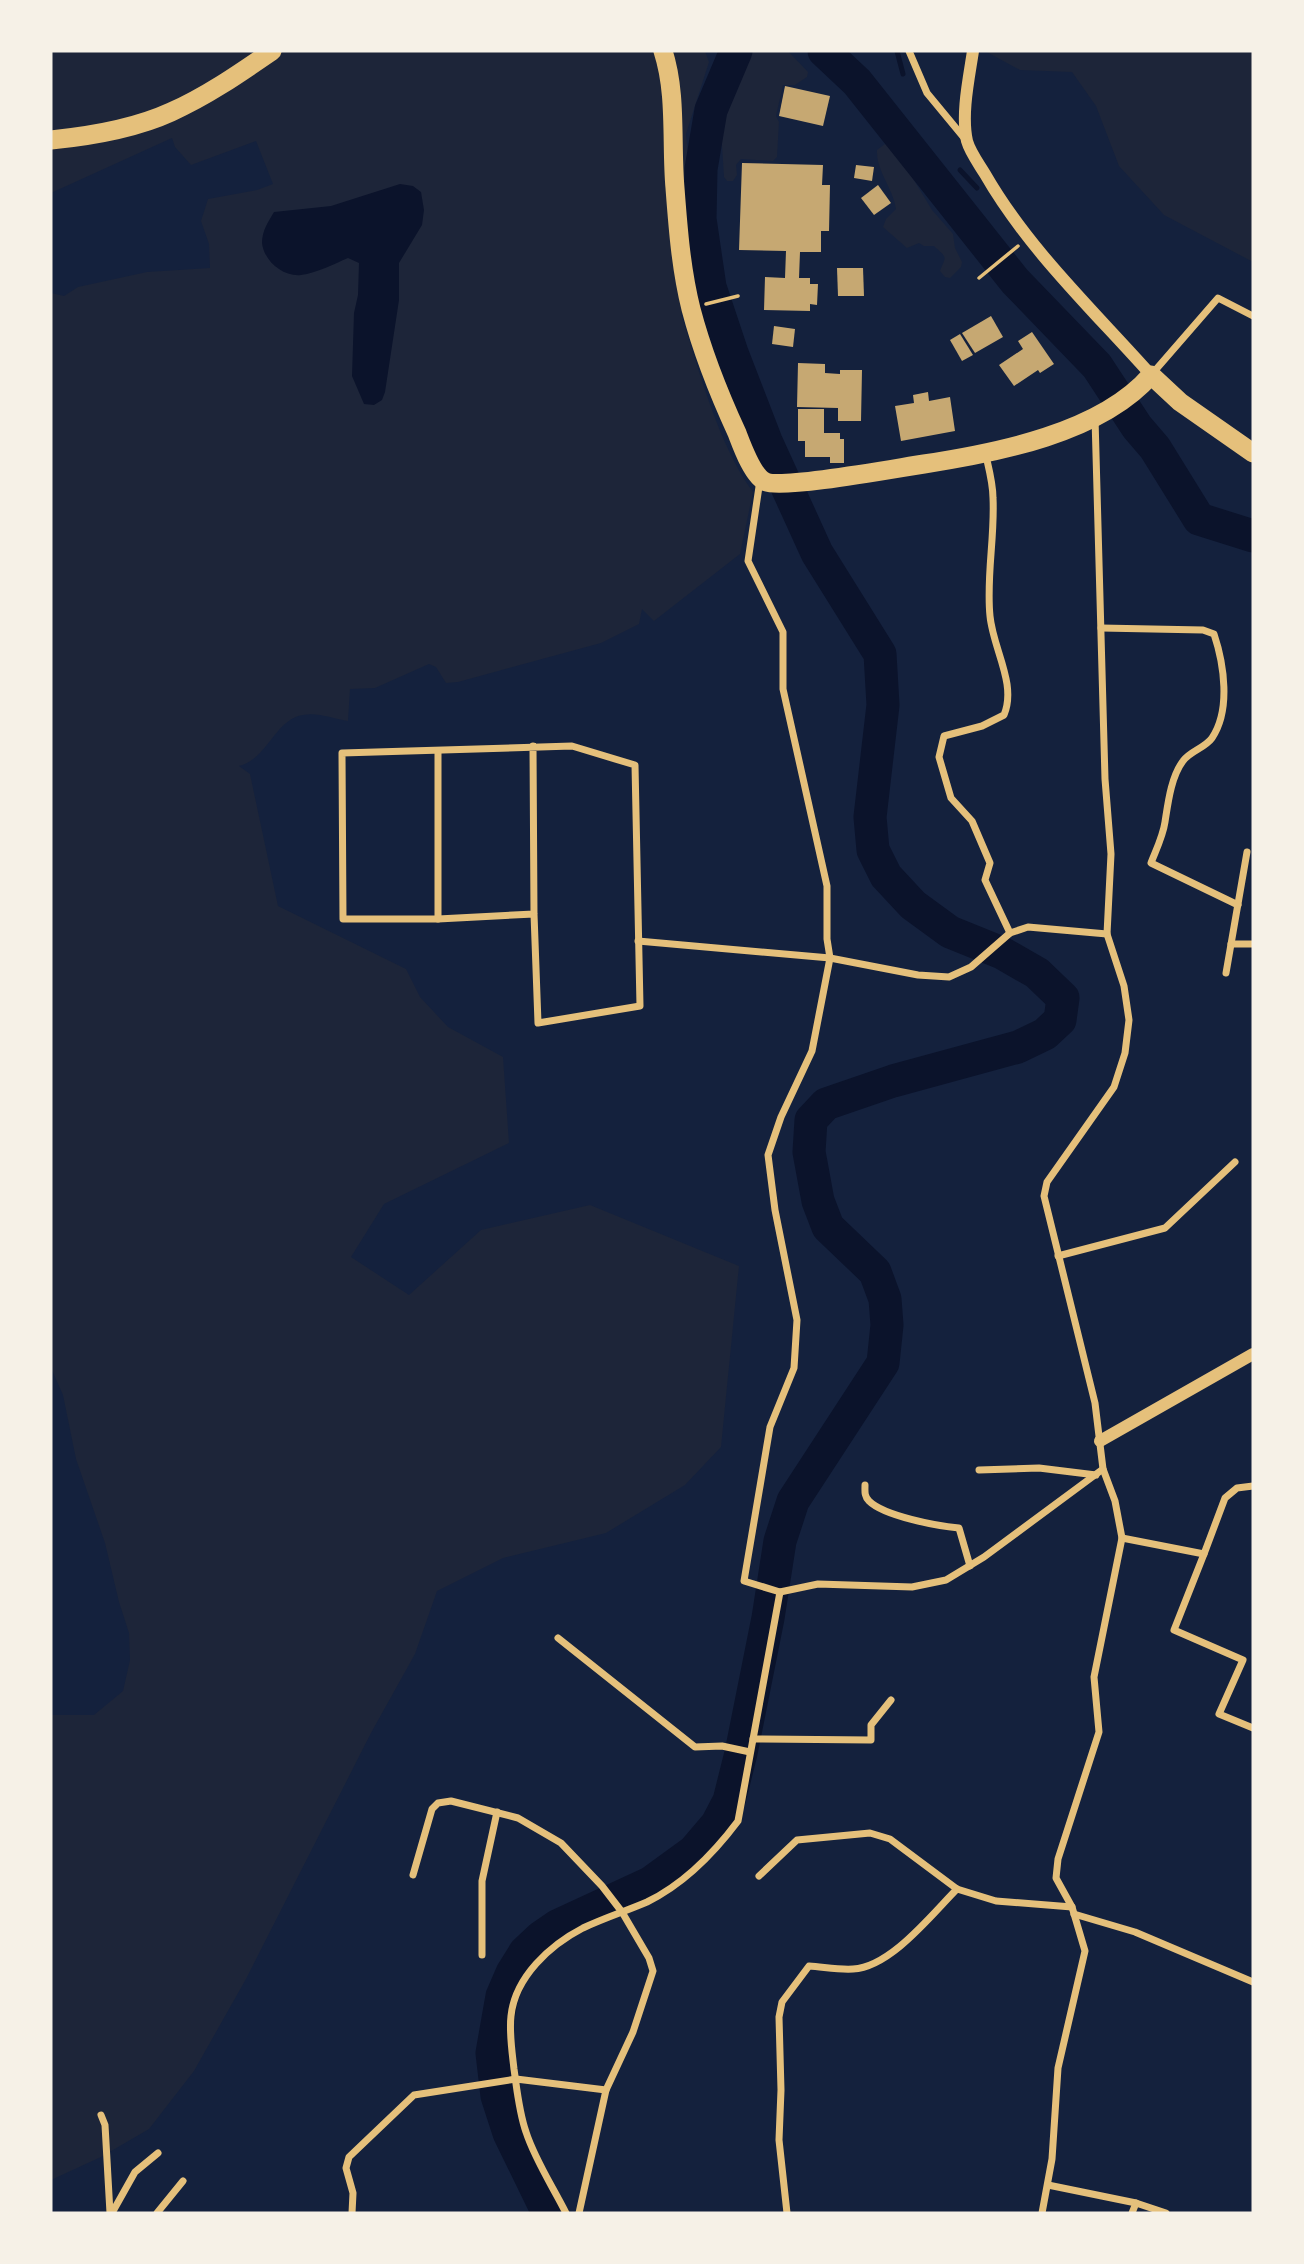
<svg xmlns="http://www.w3.org/2000/svg" width="1304" height="2264" font-family="'PT Serif',serif">
<style>
.green{fill:#1d2539}
.water{fill:#0b132b}
.lines{fill:none;stroke-linecap:round;stroke-linejoin:round}
.stream{stroke:#0b132b;stroke-width:5}
.river{stroke:#0b132b;stroke-width:33}
.building{fill:#c6a872}
.path{stroke:#e5c07b;stroke-width:3.5}
.minor{stroke:#e5c07b;stroke-width:7}
.tertiary{stroke:#e5c07b;stroke-width:12}
.trunk{stroke:#e5c07b;stroke-width:19}
</style>
<rect width="100%" height="100%" fill="#14213d"/>
<!-- green -->
<g class="green">
<path d="M 51,51 L 705,51 L 709,62 L 686,134 L 701,275 L 681,314 C 700,372 717,442 753,492 L 740,554 L 654,621 L 642,609 L 639,624 L 601,643 L 458,682 L 446,683 L 436,667 L 429,664 L 375,688 L 350,689 L 348,721 C 335,719 317,712 303,715 C 275,719 268,759 239,766 L 250,774 L 278,906 L 406,969 L 420,997 L 448,1027 L 503,1057 L 509,1143 L 384,1204 L 351,1257 L 409,1295 L 481,1230 L 590,1205 L 739,1266 L 721,1447 L 685,1485 L 606,1533 L 503,1558 L 437,1591 L 415,1654 L 371,1733 L 246,1979 L 194,2071 L 149,2129 L 101,2157 L 51,2180 L 51,1715 L 94,1715 L 123,1691 L 130,1660 L 129,1633 L 119,1602 L 105,1543 L 76,1459 L 63,1395 L 51,1368 L 51,293 L 64,296 L 78,287 L 147,272 L 210,268 L 209,244 L 201,221 L 208,199 L 257,190 L 273,184 L 256,141 L 191,165 L 175,147 L 172,138 L 51,193 Z"/>
<path d="M 751,51 L 788,51 L 808,72 L 807,77 L 795,85 L 783,85 L 776,116 L 779,122 L 777,157 L 773,161 L 741,159 L 736,165 L 737,175 L 733,181 L 727,181 L 724,177 L 720,114 L 723,104 Z"/>
<path d="M 985,51 L 1253,51 L 1253,262 L 1164,215 L 1119,166 L 1096,106 L 1072,72 L 1020,70 Z"/>
<path d="M 885,144 L 897,152 L 932,210 L 953,234 L 955,248 L 962,262 L 961,267 L 950,278 L 945,277 L 940,271 C 946,255 948,259 934,246 L 924,246 L 919,243 L 907,248 L 883,227 L 886,219 L 896,209 C 893,188 876,171 877,150 Z"/>
</g>
<!-- water -->
<path class="water" d="M 400,184 L 413,186 L 421,192 L 424,210 L 422,225 L 399,263 L 399,300 L 385,392 L 382,400 L 374,405 L 364,404 L 352,376 L 354,313 L 358,295 L 359,263 L 348,258 C 334,264 317,273 301,275 C 283,277 264,261 262,243 C 262,231 268,222 274,212 L 331,206 Z"/>
<g class="lines">
<!-- stream -->
<g class="stream">
<path d="M 897,51 L 903,74"/>
<path d="M 960,170 L 977,188"/>
</g>
<!-- river -->
<g class="river">
<path d="M 824,51 L 857,82 L 1015,281 L 1097,366 L 1137,427 L 1155,448 L 1199,519 L 1253,536"/>
<path d="M 548,2213 L 509,2133 L 497,2096 L 492,2053 L 502,1996 L 512,1973 L 525,1952 L 541,1937 L 557,1926 L 650,1883 L 694,1851 L 717,1824 L 729,1801 L 741,1753 L 768,1618 L 780,1541 L 793,1501 L 883,1363 L 887,1325 L 885,1299 L 875,1272 L 828,1227 L 818,1201 L 809,1152 L 811,1120 L 826,1104 L 893,1081 L 1018,1047 L 1045,1034 L 1060,1020 L 1063,998 L 1037,973 L 1002,953 L 950,932 L 913,905 L 886,876 L 873,850 L 870,817 L 883,705 L 880,654 L 817,553 L 766,441 L 732,353 L 710,287 L 700,219 L 701,169 L 711,110 L 736,51"/>
</g>
</g>
<!-- building -->
<g class="building">
<path d="M 785,86 L 830,96 L 823,126 L 779,116 Z"/>
<path d="M 742,163 L 823,165 L 822,185 L 830,185 L 829,231 L 821,231 L 821,252 L 800,252 L 799,278 L 810,278 L 810,284 L 818,284 L 817,305 L 810,304 L 810,311 L 764,310 L 765,277 L 785,278 L 786,251 L 739,250 Z"/>
<path d="M 856,165 L 874,167 L 872,181 L 854,178 Z"/>
<path d="M 878,185 L 891,203 L 874,215 L 861,198 Z"/>
<path d="M 837,268 L 863,268 L 864,296 L 838,296 Z"/>
<path d="M 991,316 L 1003,337 L 975,353 L 962,333 Z"/>
<path d="M 774,326 L 795,329 L 793,347 L 772,344 Z"/>
<path d="M 1032,332 L 1054,364 L 1040,373 L 1038,370 L 1014,386 L 999,365 L 1023,349 L 1018,341 Z"/>
<path d="M 960,334 L 973,355 L 962,361 L 950,340 Z"/>
<path d="M 798,363 L 825,364 L 825,373 L 840,374 L 840,370 L 862,370 L 861,421 L 838,421 L 838,408 L 797,407 Z"/>
<path d="M 928,392 L 929,401 L 950,397 L 955,431 L 901,441 L 895,406 L 914,403 L 913,395 Z"/>
<path d="M 798,409 L 824,409 L 824,433 L 840,433 L 840,439 L 844,439 L 844,463 L 830,463 L 830,457 L 805,457 L 805,441 L 798,441 Z"/>
</g>
<g class="lines">
<!-- path -->
<g class="path">
<path d="M 979,278 L 1018,246"/>
<path d="M 706,304 L 738,296"/>
</g>
<!-- minor -->
<g class="minor">
<path d="M 909,51 L 927,93 L 965,139"/>
<path d="M 1152,374 L 1218,298 L 1253,316"/>
<path d="M 986,456 C 989,469 993,484 993,498 C 995,537 986,577 990,616 C 993,649 1017,684 1004,715 L 982,726 L 944,736 L 939,757 L 951,798 L 972,821 L 990,863 L 985,880 L 1010,933"/>
<path d="M 760,480 L 748,561 L 783,632 L 783,689 L 827,886 L 827,939 L 830,958 L 812,1051 L 781,1117 L 768,1155 L 775,1210 L 797,1320 L 794,1368 L 770,1427 L 744,1581 L 780,1592 L 818,1584 L 912,1587 L 946,1580 L 984,1557 L 1103,1469"/>
<path d="M 1101,628 L 1203,630 L 1214,634 C 1224,664 1231,710 1212,738 C 1205,748 1190,751 1183,761 C 1171,777 1168,803 1165,822 C 1163,836 1156,850 1151,863 L 1238,905"/>
<path d="M 533,746 L 534,914 L 538,1023 L 640,1006 L 635,765 L 572,746 L 342,753 L 343,919 L 438,919 L 534,914"/>
<path d="M 438,751 L 438,919"/>
<path d="M 638,941 L 830,958 L 918,975 L 949,977 L 971,967 L 1010,933 L 1028,927 L 1107,934"/>
<path d="M 1231,944 L 1253,944"/>
<path d="M 1226,973 L 1247,852"/>
<path d="M 1058,1256 L 1165,1228 L 1235,1162"/>
<path d="M 979,1470 L 1039,1468 L 1096,1475"/>
<path d="M 865,1485 C 865,1491 864,1496 869,1501 C 884,1516 937,1526 959,1528 L 970,1566"/>
<path d="M 1122,1538 L 1204,1554 L 1225,1498 L 1237,1488 L 1253,1486"/>
<path d="M 1204,1554 L 1174,1630 L 1243,1660 L 1219,1714 L 1253,1728"/>
<path d="M 558,1638 L 695,1747 L 722,1746 L 750,1752"/>
<path d="M 753,1739 L 871,1740 L 871,1725 L 891,1700"/>
<path d="M 413,1875 L 432,1809 L 438,1803 L 451,1801 L 518,1818 L 561,1843 L 602,1886 L 622,1912 L 649,1958 L 653,1971 L 633,2032 L 606,2090 L 579,2213"/>
<path d="M 759,1876 L 797,1840 L 870,1833 L 890,1839 L 957,1889 L 996,1901 L 1072,1907"/>
<path d="M 1074,1914 L 1135,1932 L 1253,1982"/>
<path d="M 482,1955 L 482,1881 L 497,1812"/>
<path d="M 101,2115 L 105,2125 L 110,2213"/>
<path d="M 1048,2185 L 1136,2203 L 1166,2213"/>
<path d="M 112,2213 L 135,2172 L 158,2153"/>
<path d="M 157,2213 L 183,2181"/>
<path d="M 352,2213 L 353,2193 L 346,2168 L 349,2157 L 414,2095 L 516,2079 L 606,2090"/>
<path d="M 566,2213 C 553,2187 535,2160 526,2132 C 519,2112 517,2090 514,2069 C 512,2051 509,2033 511,2016 C 515,1977 550,1945 583,1928 C 604,1918 626,1911 647,1902 C 684,1884 714,1853 738,1821 L 780,1592"/>
<path d="M 787,2213 L 779,2140 L 781,2090 L 779,2017 L 782,2002 L 809,1966 C 824,1967 839,1970 853,1969 C 891,1967 932,1914 957,1889"/>
<path d="M 1042,2213 L 1052,2159 L 1058,2068 L 1085,1951 L 1072,1907 L 1056,1878 L 1058,1859 L 1099,1732 L 1094,1677 L 1122,1538 L 1115,1501 L 1103,1469 L 1095,1403 L 1044,1196 L 1047,1182 L 1114,1087 L 1125,1053 L 1129,1020 L 1124,986 L 1107,934 L 1111,854 L 1105,779 L 1095,418"/>
<path d="M 1132,2213 L 1136,2203"/>
</g>
<!-- tertiary -->
<g class="tertiary">
<path d="M 973,51 C 969,78 961,114 967,141 C 970,152 979,164 985,174 C 1028,249 1094,311 1151,375"/>
<path d="M 1100,1441 L 1253,1354"/>
</g>
<!-- trunk -->
<g class="trunk">
<path d="M 663,51 C 677,94 671,143 675,188 C 678,228 681,269 691,309 C 702,351 719,394 737,433 C 742,446 753,477 766,482 C 784,489 897,468 924,464 C 996,453 1101,433 1151,375 L 1180,402 L 1253,453"/>
<path d="M 51,140 C 91,136 134,129 171,112 C 207,96 240,73 272,51"/>
</g>
</g>
<!-- border -->
<rect width="1304" height="2264" fill="none" stroke="#f6f1e7" stroke-width="105"/>
</svg>
